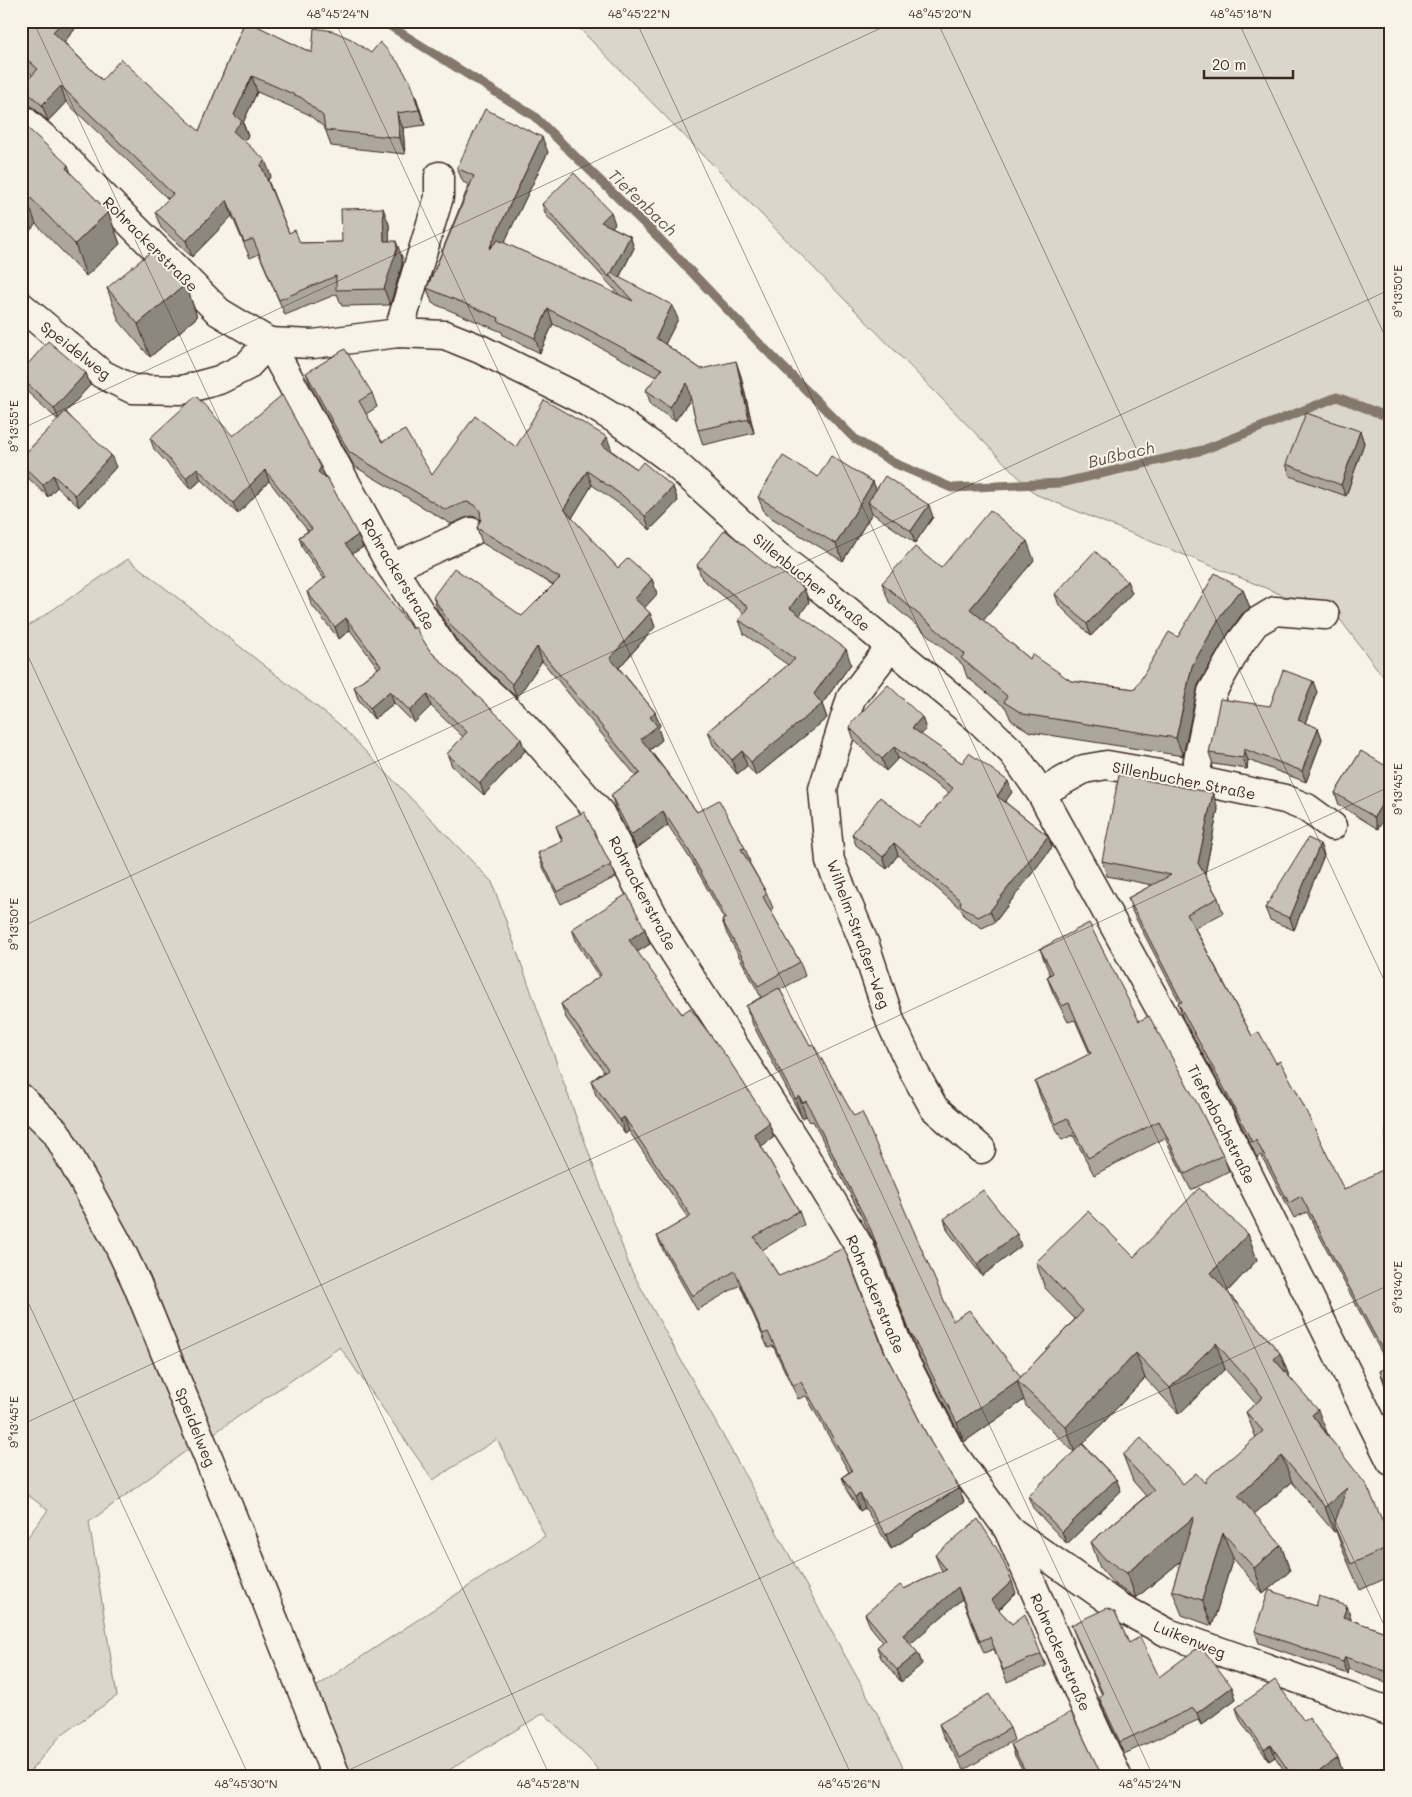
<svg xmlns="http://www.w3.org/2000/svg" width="1412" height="1797" font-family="Mali,sans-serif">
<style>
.green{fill:#dbd6cb;stroke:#8b8074}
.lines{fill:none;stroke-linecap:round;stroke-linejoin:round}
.stream{stroke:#84786c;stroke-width:9}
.minor-casing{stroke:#3b2a1e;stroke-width:31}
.minor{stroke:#f7f3e8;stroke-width:28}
.wall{fill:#aca69d;stroke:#3b2a1e}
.shaded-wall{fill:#8c877f;stroke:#3b2a1e}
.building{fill:#c8c1b6;stroke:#3b2a1e}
.ticks{fill:none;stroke:#3b2a1e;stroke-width:1;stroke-opacity:0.45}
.labels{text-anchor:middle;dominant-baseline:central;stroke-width:4;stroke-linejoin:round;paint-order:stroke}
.street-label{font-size:15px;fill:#3b2a1e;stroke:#f7f3e8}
.water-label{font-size:16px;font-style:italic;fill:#5f5145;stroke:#f7f3e8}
.neatline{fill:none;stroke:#3b2a1e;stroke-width:2}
.ticks-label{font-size:12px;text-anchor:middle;fill:#3b2a1e}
</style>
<rect width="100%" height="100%" fill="#f7f3e8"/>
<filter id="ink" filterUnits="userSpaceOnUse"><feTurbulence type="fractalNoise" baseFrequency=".02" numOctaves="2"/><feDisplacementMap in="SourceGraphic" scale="10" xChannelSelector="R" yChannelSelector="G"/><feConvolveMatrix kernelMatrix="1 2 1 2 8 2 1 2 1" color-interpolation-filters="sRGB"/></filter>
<g filter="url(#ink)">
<!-- green -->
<g class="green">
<path d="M 563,21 L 1391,21 L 1391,687 L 1339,618 L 1035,494 L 580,29 Z"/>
<path d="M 128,559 L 339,724 L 492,882 L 630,1268 L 878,1715 L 907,1776 L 603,1776 L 589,1759 L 544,1713 L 439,1776 L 338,1776 L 305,1694 L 545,1536 L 497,1439 L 433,1480 L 340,1347 L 207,1438 L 205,1437 L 89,1522 L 117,1696 L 62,1734 L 26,1776 L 21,1776 L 21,1546 L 48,1510 L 21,1490 L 21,631 Z"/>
<path d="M 1391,1051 L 1391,1170 L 1384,1161 Z"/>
</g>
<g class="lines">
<!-- stream -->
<path class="stream" d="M 382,21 L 534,116 L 660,239 L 760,344 L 855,439 L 894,463 L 952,488 L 1061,483 L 1203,450 L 1337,397 L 1391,418"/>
<!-- minor casing -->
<g class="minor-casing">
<g id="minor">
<path d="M 21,118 L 51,144 L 219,312 L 269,342 L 392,568 L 445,651 L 524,726 L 600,813 L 665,938 L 803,1153 L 860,1248 L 903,1358 L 949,1448 L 1008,1529 L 1087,1711 L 1117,1776"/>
<path d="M 21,306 L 102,374 L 132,389 L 182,390 L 219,380 L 247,366 L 269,342"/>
<path d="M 398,333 L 439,197 L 439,176"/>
<path d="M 269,342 L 313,344 L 398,333 L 445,335 L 480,349 L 587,402 L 617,420 L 670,459 L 776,555 L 825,592 L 978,719 L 1013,753 L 1041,793 L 1217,1112 L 1391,1461"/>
<path d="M 392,568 L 471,532"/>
<path d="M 891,646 L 851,698 L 823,789 L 830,861 L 865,945 L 891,1023 L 913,1070 L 934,1108 L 981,1149"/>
<path d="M 1194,780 L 1212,692 L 1240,643 L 1255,623 L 1275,611 L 1325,615"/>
<path d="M 1041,793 L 1084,769 L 1107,765 L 1194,780 L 1285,799 L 1307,808 L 1332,826"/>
<path d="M 21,1098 L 56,1132 L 117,1242 L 137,1284 L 242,1540 L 336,1776"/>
<path d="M 1008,1529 L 1116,1605 L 1168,1633 L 1391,1712"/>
</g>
</g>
<!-- minor -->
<use href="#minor" class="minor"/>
</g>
<!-- wall -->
<g class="wall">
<path d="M 21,21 L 74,27 L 75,29 L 64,42 L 102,80 L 199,131 L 245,21 L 312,53 L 416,97 L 425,125 L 403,128 L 405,154 L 331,146 L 325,128 L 308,114 L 257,92 L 243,123 L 248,136 L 244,141 L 271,176 L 268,180 L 289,233 L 300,243 L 342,242 L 389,224 L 389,241 L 402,257 L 402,265 L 390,305 L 342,306 L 337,294 L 285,315 L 259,254 L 250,258 L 232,216 L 192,257 L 161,228 L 155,212 L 168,199 L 66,102 L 48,121 L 27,102 L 21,86 L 32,75 L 21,65 Z"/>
<path d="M 21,122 L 108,212 L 120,244 L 86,276 L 36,224 L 24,237 L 21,234 Z"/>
<path d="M 548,152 L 504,243 L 619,295 L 614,288 L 614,289 L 546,215 L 542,204 L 615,224 L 612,227 L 630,236 L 634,248 L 619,278 L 678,319 L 665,344 L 701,369 L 741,376 L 754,433 L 703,445 L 698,430 L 691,399 L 675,421 L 651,405 L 646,390 L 656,377 L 601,348 L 553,324 L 540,353 L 503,335 L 502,332 L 432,303 L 427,288 L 469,185 L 463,182 L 457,168 Z"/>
<path d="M 186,284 L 197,317 L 150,357 L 119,321 L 107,288 Z"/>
<path d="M 21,372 L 86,373 L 90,385 L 66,412 L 116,467 L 79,507 L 57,487 L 48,497 L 23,473 L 21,469 L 21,458 L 58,420 L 22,387 L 21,385 Z"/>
<path d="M 306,373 L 372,393 L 377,407 L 366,414 L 382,442 L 432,475 L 516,447 L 612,451 L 637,469 L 673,487 L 678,501 L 650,530 L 628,510 L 592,485 L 572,518 L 618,568 L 652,579 L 657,594 L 644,608 L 650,613 L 655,627 L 619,668 L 655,712 L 660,726 L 658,728 L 662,740 L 650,750 L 697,812 L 745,848 L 750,862 L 749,862 L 767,894 L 773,908 L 770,910 L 800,962 L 805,976 L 780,990 L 953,1321 L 1021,1377 L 1075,1319 L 1045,1288 L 1036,1262 L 1134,1257 L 1248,1234 L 1257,1260 L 1227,1292 L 1280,1353 L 1289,1376 L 1328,1435 L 1391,1540 L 1391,1576 L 1360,1590 L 1343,1551 L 1336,1531 L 1334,1532 L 1292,1482 L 1254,1514 L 1281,1545 L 1290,1571 L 1263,1594 L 1233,1558 L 1212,1626 L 1182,1615 L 1172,1590 L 1181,1561 L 1136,1598 L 1114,1584 L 1100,1568 L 1091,1542 L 1146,1496 L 1133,1481 L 1123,1455 L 1183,1484 L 1205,1483 L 1256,1438 L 1246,1412 L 1256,1404 L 1225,1369 L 1179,1414 L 1145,1378 L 1083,1444 L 1116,1479 L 1121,1491 L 1067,1544 L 1033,1508 L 1028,1496 L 1074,1452 L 1026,1406 L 1024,1400 L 964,1442 L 917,1352 L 878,1249 L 813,1121 L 810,1122 L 806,1116 L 802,1118 L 753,1025 L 746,1006 L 761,997 L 727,934 L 722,920 L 724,919 L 693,863 L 668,825 L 636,849 L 616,810 L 611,795 L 636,776 L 542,661 L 517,698 L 457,641 L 438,611 L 433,597 L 522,616 L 553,585 L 482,543 L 477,528 L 481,520 L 480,519 L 472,516 L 465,518 L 451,524 L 354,466 L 311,387 Z"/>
<path d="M 1360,431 L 1364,443 L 1346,496 L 1290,476 L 1286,464 Z"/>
<path d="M 233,436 L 325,477 L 363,547 L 352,554 L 430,651 L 521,739 L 525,751 L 484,795 L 452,766 L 447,754 L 463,737 L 431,706 L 414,723 L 394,703 L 374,719 L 358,699 L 354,687 L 378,668 L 350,630 L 339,639 L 311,604 L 307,592 L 324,579 L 303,549 L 299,537 L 308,531 L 269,481 L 238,514 L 201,480 L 191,489 L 154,449 L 150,438 Z"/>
<path d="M 818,477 L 873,482 L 876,489 L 933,517 L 915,543 L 872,513 L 843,561 L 765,514 L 758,497 Z"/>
<path d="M 1034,560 L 983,620 L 1030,659 L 1071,681 L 1135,689 L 1178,637 L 1243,590 L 1250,608 L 1242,614 L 1228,634 L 1198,685 L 1183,756 L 1030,732 L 1011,720 L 1006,708 L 967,677 L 963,665 L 889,602 L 882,583 L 941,568 Z"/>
<path d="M 697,565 L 774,570 L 804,588 L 809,602 L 799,615 L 851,664 L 822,704 L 827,718 L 756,776 L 747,766 L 737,774 L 713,745 L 708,731 L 788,665 L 744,634 L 739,620 L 744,613 L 702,579 Z"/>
<path d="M 1127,581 L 1132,593 L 1091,636 L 1059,605 L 1055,594 Z"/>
<path d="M 1317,692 L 1305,723 L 1318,728 L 1322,739 L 1306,782 L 1248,760 L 1247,769 L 1213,764 L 1209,753 L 1270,706 Z"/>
<path d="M 850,728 L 926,729 L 921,735 L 962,763 L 1012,792 L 1005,802 L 1048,836 L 1052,847 L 995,922 L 982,928 L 964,916 L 962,910 L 898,855 L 887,869 L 856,845 L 852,834 L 919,827 L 949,793 L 898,758 L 886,771 L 854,740 Z"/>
<path d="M 1361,751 L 1378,829 L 1339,805 L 1335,793 Z"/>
<path d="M 1213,793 L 1218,809 L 1205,874 L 1218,898 L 1223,913 L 1195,928 L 1252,1036 L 1344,1190 L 1391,1182 L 1391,1398 L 1385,1386 L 1380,1371 L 1389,1367 L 1307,1212 L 1294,1218 L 1261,1155 L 1257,1158 L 1231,1105 L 1183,1019 L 1178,1003 L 1180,1003 L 1133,913 L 1128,898 L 1152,885 L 1107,876 L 1102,861 Z"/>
<path d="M 556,826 L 611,865 L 616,877 L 561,904 L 542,865 L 538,853 L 562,842 Z"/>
<path d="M 1320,844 L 1324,855 L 1294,930 L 1270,920 L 1265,908 Z"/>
<path d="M 572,929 L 645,929 L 650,944 L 637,952 L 682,1014 L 774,1137 L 761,1146 L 799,1211 L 804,1225 L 762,1250 L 779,1276 L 884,1351 L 930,1441 L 964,1502 L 891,1549 L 865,1508 L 860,1511 L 847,1491 L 842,1477 L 849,1472 L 806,1396 L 798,1399 L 773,1346 L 768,1348 L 740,1285 L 697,1310 L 663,1250 L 657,1236 L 688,1218 L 629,1131 L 625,1134 L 596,1095 L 591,1081 L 604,1071 L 566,1018 L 561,1004 L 599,977 L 577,943 Z"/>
<path d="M 1040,949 L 1139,1021 L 1223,1155 L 1229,1171 L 1191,1190 L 1165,1138 L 1094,1175 L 1073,1135 L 1062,1140 L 1041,1099 L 1035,1082 L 1090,1054 L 1075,1020 L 1068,1022 L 1053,993 L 1047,977 L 1050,974 L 1046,965 Z"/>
<path d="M 944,1219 L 1021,1246 L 982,1276 L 948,1231 Z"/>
<path d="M 935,1555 L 1016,1593 L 999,1610 L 1012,1624 L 1041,1654 L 1046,1666 L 1007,1682 L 994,1649 L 984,1653 L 962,1599 L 910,1644 L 918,1653 L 922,1664 L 901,1682 L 881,1658 L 877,1647 L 883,1642 L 870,1626 L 865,1614 L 904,1589 L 942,1571 L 940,1567 Z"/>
<path d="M 1316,1606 L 1347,1606 L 1351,1618 L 1350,1620 L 1391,1634 L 1391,1684 L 1349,1669 L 1348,1674 L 1259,1643 L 1255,1631 Z"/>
<path d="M 1071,1625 L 1129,1643 L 1159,1677 L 1232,1687 L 1236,1699 L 1201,1725 L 1198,1720 L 1124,1754 L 1103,1709 L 1099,1697 L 1102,1695 L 1076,1637 Z"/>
<path d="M 1236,1708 L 1304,1721 L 1338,1758 L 1342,1770 L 1334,1776 L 1288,1776 L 1275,1757 L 1269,1761 L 1240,1720 Z"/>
<path d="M 939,1724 L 1010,1728 L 1014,1740 L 964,1770 L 943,1736 Z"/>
<path d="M 1011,1744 L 1102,1776 L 1026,1776 L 1015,1756 Z"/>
</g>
<!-- shaded-wall -->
<g class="shaded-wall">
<path d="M 63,21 L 78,21 L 74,27 L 75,29 L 59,48 L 53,32 Z"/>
<path d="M 252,76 L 257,92 L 243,123 L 248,136 L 238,147 L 233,131 L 234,115 Z"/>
<path d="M 410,81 L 416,97 L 425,125 L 419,110 Z"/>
<path d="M 61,86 L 66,102 L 48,121 L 42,105 Z"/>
<path d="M 397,113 L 403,128 L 405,154 L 400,138 Z"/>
<path d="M 542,137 L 548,152 L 494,264 L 489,249 Z"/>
<path d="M 265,160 L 271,176 L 267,180 L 261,165 Z"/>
<path d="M 68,165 L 80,197 L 66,168 Z"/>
<path d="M 24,191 L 36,224 L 24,237 L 21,229 L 21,195 Z"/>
<path d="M 227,200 L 232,216 L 192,257 L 186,241 Z"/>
<path d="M 383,208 L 389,224 L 390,257 L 384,241 Z"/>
<path d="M 108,212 L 120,244 L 86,276 L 75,244 Z"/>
<path d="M 611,212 L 615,224 L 605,233 L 601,222 Z"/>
<path d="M 630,236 L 634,248 L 616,283 L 610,276 Z"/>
<path d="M 396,241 L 402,257 L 402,265 L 390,305 L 384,289 Z"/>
<path d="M 186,284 L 197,317 L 150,357 L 138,324 Z"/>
<path d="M 672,305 L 678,319 L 661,352 L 656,338 Z"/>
<path d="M 548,309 L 553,324 L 540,353 L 535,338 Z"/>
<path d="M 736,361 L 741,376 L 754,433 L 749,419 Z"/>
<path d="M 86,373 L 90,385 L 59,420 L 54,408 Z"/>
<path d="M 687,383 L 692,397 L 675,421 L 670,407 Z"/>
<path d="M 1360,431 L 1364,443 L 1346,496 L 1341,485 Z"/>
<path d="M 607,437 L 612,451 L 607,459 L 602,445 Z"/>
<path d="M 111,455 L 116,467 L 79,507 L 75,495 Z"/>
<path d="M 321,467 L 326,479 L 318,472 Z"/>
<path d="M 197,468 L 201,480 L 191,489 L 186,478 Z"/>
<path d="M 265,470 L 269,481 L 238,514 L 233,503 Z"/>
<path d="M 587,471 L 592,485 L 569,523 L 564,509 Z"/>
<path d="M 53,475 L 57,487 L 48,497 L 43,485 Z"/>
<path d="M 873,482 L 880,499 L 868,502 L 872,513 L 843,561 L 836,544 Z"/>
<path d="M 673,487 L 678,501 L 650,530 L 645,516 Z"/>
<path d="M 929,505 L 933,517 L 915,543 L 911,531 Z"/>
<path d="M 358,535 L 363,547 L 349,556 L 345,544 Z"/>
<path d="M 1027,541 L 1034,560 L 977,628 L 970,609 Z"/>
<path d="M 652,579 L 657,594 L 640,613 L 635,599 Z"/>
<path d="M 1127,581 L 1132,593 L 1091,636 L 1087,624 Z"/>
<path d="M 804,588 L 809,602 L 795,622 L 790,608 Z"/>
<path d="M 1243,590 L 1250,608 L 1242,614 L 1228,634 L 1198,685 L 1183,756 L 1176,738 L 1192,666 L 1221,615 L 1236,595 Z"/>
<path d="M 650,613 L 655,627 L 615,672 L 610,658 Z"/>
<path d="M 346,618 L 350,630 L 339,639 L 335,627 Z"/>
<path d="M 537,647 L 542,661 L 517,698 L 512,684 Z"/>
<path d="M 846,649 L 851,664 L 822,704 L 827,718 L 756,776 L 751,762 L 814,694 Z"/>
<path d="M 1313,681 L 1317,692 L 1302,731 L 1298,720 Z"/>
<path d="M 390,691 L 394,703 L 374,719 L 370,708 Z"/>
<path d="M 427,694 L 431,706 L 414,723 L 410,711 Z"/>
<path d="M 655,712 L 660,726 L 658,728 L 662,740 L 646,753 L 641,739 L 650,717 Z"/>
<path d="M 922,717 L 926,729 L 916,740 L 912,728 Z"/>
<path d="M 1318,728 L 1322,739 L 1306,782 L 1302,771 Z"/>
<path d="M 521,739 L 525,751 L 484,795 L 480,783 Z"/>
<path d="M 894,747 L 898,758 L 886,771 L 882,759 Z"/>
<path d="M 1244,749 L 1248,760 L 1247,769 L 1243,758 Z"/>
<path d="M 742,751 L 747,766 L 737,774 L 732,760 Z"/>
<path d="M 1008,781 L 1012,792 L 1001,808 L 997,796 Z"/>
<path d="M 1391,789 L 1391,808 L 1378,829 L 1374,817 Z"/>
<path d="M 1213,793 L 1218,809 L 1204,878 L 1198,863 Z"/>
<path d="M 663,811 L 668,825 L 636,849 L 631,835 Z"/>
<path d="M 1048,836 L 1052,847 L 995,922 L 990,911 Z"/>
<path d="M 894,843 L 898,855 L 887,869 L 883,857 Z"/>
<path d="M 1320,844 L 1324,855 L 1294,930 L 1290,918 Z"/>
<path d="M 645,929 L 650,944 L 634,954 L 629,940 Z"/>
<path d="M 799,1096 L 806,1116 L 802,1118 L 795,1099 Z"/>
<path d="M 624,1117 L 629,1131 L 625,1134 L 620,1120 Z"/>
<path d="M 769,1123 L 774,1137 L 759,1148 L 754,1134 Z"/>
<path d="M 1017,1234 L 1021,1246 L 982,1276 L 977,1264 Z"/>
<path d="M 1248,1234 L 1257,1260 L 1220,1299 L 1211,1273 Z"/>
<path d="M 1216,1343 L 1225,1369 L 1179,1414 L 1170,1388 Z"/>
<path d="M 1136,1353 L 1145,1378 L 1075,1453 L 1066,1427 Z"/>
<path d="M 1280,1353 L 1290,1378 L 1274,1359 Z"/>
<path d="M 1017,1381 L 1024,1400 L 964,1442 L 957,1423 Z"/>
<path d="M 1318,1410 L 1328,1435 L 1312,1415 Z"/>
<path d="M 1282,1456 L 1292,1482 L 1247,1520 L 1238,1495 Z"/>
<path d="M 1116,1479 L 1121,1491 L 1067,1544 L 1062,1532 Z"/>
<path d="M 959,1488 L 964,1502 L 891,1549 L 886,1535 Z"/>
<path d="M 1347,1488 L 1336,1531 L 1334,1532 L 1325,1507 Z"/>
<path d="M 860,1494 L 865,1508 L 860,1511 L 855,1497 Z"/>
<path d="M 1194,1517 L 1204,1542 L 1136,1598 L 1127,1573 Z"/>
<path d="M 1223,1533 L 1233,1558 L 1212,1626 L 1202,1600 Z"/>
<path d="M 1281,1545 L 1290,1571 L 1263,1594 L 1254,1568 Z"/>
<path d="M 1012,1581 L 1016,1593 L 995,1613 L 991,1601 Z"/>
<path d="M 958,1587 L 962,1599 L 907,1647 L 903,1635 Z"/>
<path d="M 1347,1606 L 1351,1618 L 1347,1629 L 1343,1617 Z"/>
<path d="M 918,1653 L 922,1664 L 901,1682 L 897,1670 Z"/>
<path d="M 1345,1657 L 1349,1669 L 1348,1674 L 1343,1662 Z"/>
<path d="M 1232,1687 L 1236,1699 L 1201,1725 L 1197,1713 Z"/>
<path d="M 1271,1745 L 1275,1757 L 1269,1761 L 1264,1749 Z"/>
<path d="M 1338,1758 L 1342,1770 L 1334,1776 L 1313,1776 Z"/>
</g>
<!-- building -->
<g class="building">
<path d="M 21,21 L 63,21 L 53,32 L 102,80 L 121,59 L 199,131 L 245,21 L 247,21 L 312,53 L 314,28 L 333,31 L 351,39 L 371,53 L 380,42 L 397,61 L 410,81 L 419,110 L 397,113 L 400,138 L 325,130 L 323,116 L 302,98 L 252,76 L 234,115 L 242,121 L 233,131 L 265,160 L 261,165 L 289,233 L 295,230 L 300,243 L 342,242 L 341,209 L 383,208 L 384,241 L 396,241 L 397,249 L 384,289 L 336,290 L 336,276 L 279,300 L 253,239 L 244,242 L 227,200 L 186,241 L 155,212 L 173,194 L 61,86 L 42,105 L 21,87 L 38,69 L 21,54 Z"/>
<path d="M 485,109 L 542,137 L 489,249 L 498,240 L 633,301 L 609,275 L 611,273 L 672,305 L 656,338 L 701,369 L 736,361 L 749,419 L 698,430 L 687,383 L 670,407 L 646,390 L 662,369 L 595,333 L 548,309 L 535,338 L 498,321 L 499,318 L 427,288 L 474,176 L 457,168 Z"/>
<path d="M 21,122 L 68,165 L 66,168 L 108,212 L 75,244 L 24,191 L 21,195 Z"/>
<path d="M 574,173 L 611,212 L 601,222 L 630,236 L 611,274 L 609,275 L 610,276 L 609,277 L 542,204 Z"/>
<path d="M 154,249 L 186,284 L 138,324 L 107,288 Z"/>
<path d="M 48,341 L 86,373 L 54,408 L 21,378 L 21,372 Z"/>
<path d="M 345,349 L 372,393 L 359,401 L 382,442 L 405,430 L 432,475 L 475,416 L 516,447 L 544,400 L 607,437 L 602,445 L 637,469 L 643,462 L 673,487 L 645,516 L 623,496 L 587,471 L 564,509 L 618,568 L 628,558 L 652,579 L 635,599 L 650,613 L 610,658 L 655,712 L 650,717 L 657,726 L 641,739 L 697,812 L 719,800 L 745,848 L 741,849 L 767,894 L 763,897 L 800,962 L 758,986 L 722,920 L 726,918 L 688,849 L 663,811 L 631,835 L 611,795 L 640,773 L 537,647 L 512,684 L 452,627 L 433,597 L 454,568 L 522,616 L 560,578 L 477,528 L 481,519 L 480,511 L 475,505 L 467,502 L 460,504 L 446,510 L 349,452 L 306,373 Z"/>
<path d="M 282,395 L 321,467 L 318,472 L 328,479 L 358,535 L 345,544 L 413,629 L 415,627 L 430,651 L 508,725 L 521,739 L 480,783 L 447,754 L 467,732 L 427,694 L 410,711 L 390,691 L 370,708 L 354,687 L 381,666 L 346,618 L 335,627 L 307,592 L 326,577 L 299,537 L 312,529 L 265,470 L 233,503 L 197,468 L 186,478 L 150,438 L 196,396 L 233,436 Z"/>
<path d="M 65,412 L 111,455 L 75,495 L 53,475 L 43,485 L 21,464 L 21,458 Z"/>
<path d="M 1306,413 L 1360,431 L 1341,485 L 1286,464 Z"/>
<path d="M 783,456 L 818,477 L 831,456 L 873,482 L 836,544 L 758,497 Z"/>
<path d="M 885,476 L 929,505 L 911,531 L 868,502 Z"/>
<path d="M 990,510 L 1027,541 L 970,609 L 1030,659 L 1032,654 L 1071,681 L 1135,689 L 1169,632 L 1178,637 L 1215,573 L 1243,590 L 1236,595 L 1221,615 L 1192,666 L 1176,738 L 1023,714 L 1004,702 L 1007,696 L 961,658 L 965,654 L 882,583 L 915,547 L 941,568 Z"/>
<path d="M 725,530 L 774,570 L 776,568 L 804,588 L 790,608 L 846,649 L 814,694 L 822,704 L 751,762 L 742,751 L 732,760 L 708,731 L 795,659 L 739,620 L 748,607 L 697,565 Z"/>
<path d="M 1095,551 L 1127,581 L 1087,624 L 1055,594 Z"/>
<path d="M 1283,670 L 1313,681 L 1298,720 L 1318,728 L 1302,771 L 1244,749 L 1243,758 L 1209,753 L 1220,699 L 1270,706 Z"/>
<path d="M 888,685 L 922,717 L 912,728 L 962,763 L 969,753 L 1008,781 L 997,796 L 1048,836 L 990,911 L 978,917 L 960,905 L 961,901 L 894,843 L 883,857 L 852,834 L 880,797 L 919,827 L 953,788 L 894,747 L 882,759 L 850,728 L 852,722 Z"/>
<path d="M 1361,751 L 1391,769 L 1391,789 L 1374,817 L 1335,793 Z"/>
<path d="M 1119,775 L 1213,793 L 1198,863 L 1218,898 L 1187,914 L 1252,1036 L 1259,1032 L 1276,1063 L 1280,1061 L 1297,1092 L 1344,1190 L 1384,1169 L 1391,1182 L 1391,1394 L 1380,1371 L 1391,1366 L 1301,1196 L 1289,1203 L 1256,1140 L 1252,1142 L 1225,1090 L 1178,1003 L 1182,1002 L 1128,898 L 1171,875 L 1102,861 Z"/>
<path d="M 584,812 L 611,865 L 557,892 L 538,853 L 563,841 L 556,826 Z"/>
<path d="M 1308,838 L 1320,844 L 1290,918 L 1265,908 Z"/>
<path d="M 627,894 L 645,929 L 629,940 L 682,1014 L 690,1008 L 729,1060 L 769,1123 L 754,1134 L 799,1211 L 754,1237 L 779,1276 L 844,1248 L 884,1351 L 930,1441 L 959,1488 L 886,1535 L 860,1494 L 855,1497 L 842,1477 L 852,1471 L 801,1382 L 793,1385 L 768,1332 L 763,1334 L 735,1271 L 692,1296 L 657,1236 L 691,1216 L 624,1117 L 620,1120 L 591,1081 L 608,1069 L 561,1004 L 601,975 L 572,929 Z"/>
<path d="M 1089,923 L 1139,1021 L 1149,1016 L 1197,1103 L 1223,1155 L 1185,1174 L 1159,1121 L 1088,1158 L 1067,1118 L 1056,1124 L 1035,1082 L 1091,1053 L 1069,1003 L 1062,1006 L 1047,977 L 1053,973 L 1040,949 Z"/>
<path d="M 779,988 L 810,1045 L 813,1044 L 854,1116 L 862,1112 L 953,1321 L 969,1310 L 1021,1377 L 1017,1381 L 957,1423 L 910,1332 L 871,1230 L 806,1101 L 803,1103 L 799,1096 L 795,1099 L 746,1006 Z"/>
<path d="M 1199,1188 L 1248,1234 L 1211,1273 L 1280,1353 L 1274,1359 L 1318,1410 L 1312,1415 L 1367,1486 L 1391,1540 L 1391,1546 L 1351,1564 L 1334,1525 L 1347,1488 L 1325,1507 L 1282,1456 L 1238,1495 L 1281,1545 L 1254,1568 L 1223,1533 L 1202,1600 L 1172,1590 L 1194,1517 L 1127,1573 L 1105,1559 L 1091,1542 L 1154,1490 L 1123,1455 L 1141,1438 L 1183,1484 L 1196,1473 L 1205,1483 L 1206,1479 L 1263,1431 L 1246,1412 L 1263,1397 L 1216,1343 L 1170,1388 L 1136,1353 L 1066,1427 L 1017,1381 L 1083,1311 L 1036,1262 L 1088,1211 L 1134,1257 Z"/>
<path d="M 983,1190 L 1017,1234 L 977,1264 L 944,1219 Z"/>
<path d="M 1082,1444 L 1116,1479 L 1062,1532 L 1028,1496 Z"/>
<path d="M 978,1519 L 999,1552 L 1012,1581 L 991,1601 L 1012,1624 L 1025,1614 L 1041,1654 L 1003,1670 L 990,1637 L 980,1641 L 958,1587 L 903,1635 L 918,1653 L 897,1670 L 877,1647 L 886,1639 L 865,1614 L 900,1585 L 904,1589 L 946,1569 L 935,1555 Z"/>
<path d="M 1269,1590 L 1316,1606 L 1319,1596 L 1347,1606 L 1343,1617 L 1391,1634 L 1391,1673 L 1345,1657 L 1343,1662 L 1255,1631 Z"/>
<path d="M 1107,1608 L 1115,1612 L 1129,1643 L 1140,1637 L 1159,1677 L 1196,1649 L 1206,1653 L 1232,1687 L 1197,1713 L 1193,1708 L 1120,1742 L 1099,1697 L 1103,1694 L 1071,1625 Z"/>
<path d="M 1275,1680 L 1304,1721 L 1309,1718 L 1338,1758 L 1313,1776 L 1292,1776 L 1271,1745 L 1264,1749 L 1236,1708 Z"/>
<path d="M 989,1694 L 1010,1728 L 960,1758 L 939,1724 Z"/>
<path d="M 1071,1712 L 1102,1776 L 1028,1776 L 1011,1744 Z"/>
<path d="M 1178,1772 L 1180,1776 L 1170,1776 Z"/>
</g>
</g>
<!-- ticks -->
<path class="ticks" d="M 33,21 L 852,1776M 335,21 L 1153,1776M 636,21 L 1391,1640M 937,21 L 1391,995M 1238,21 L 1391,349M 21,429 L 896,21M 21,641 L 550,1776M 21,927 L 1391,289M 21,1287 L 249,1776M 21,1425 L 1391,786M 336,1776 L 1391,1284"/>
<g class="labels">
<!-- street labels -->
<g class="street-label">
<text transform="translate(151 244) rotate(45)">Rohrackerstraße</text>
<text transform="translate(76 350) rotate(38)">Speidelweg</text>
<text transform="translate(399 574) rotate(59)">Rohrackerstraße</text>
<text transform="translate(812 582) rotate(39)">Sillenbucher Straße</text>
<text transform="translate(1184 780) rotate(11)">Sillenbucher Straße</text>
<text transform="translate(643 893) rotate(62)">Rohrackerstraße</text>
<text transform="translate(859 934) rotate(70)">Wilhelm-Straßer-Weg</text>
<text transform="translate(1222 1124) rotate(63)">Tiefenbachstraße</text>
<text transform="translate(876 1294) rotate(67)">Rohrackerstraße</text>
<text transform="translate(196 1427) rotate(68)">Speidelweg</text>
<text transform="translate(1190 1639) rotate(22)">Luikenweg</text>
<text transform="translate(1061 1652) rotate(66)">Rohrackerstraße</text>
</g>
<!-- water labels -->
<g class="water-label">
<text transform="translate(643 202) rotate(44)">Tiefenbach</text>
<text transform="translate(1121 454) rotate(-13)">Bußbach</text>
</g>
</g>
<!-- margin -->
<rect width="1412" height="1797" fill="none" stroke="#f7f3e8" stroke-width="55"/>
<!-- scale -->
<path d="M1204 70v8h89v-8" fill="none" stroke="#3b2a1e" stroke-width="2.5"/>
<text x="1212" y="70" font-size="15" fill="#3b2a1e" stroke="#f7f3e8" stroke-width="4" paint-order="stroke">20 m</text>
<rect x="28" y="28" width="1356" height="1742" class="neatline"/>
<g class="ticks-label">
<text x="338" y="18">48°45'24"N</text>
<text x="639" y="18">48°45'22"N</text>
<text x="940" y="18">48°45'20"N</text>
<text x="1241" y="18">48°45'18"N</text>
<text transform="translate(1398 291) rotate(-90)" y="4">9°13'50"E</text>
<text transform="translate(14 426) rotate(-90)" y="4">9°13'55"E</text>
<text transform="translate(1398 789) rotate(-90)" y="4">9°13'45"E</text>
<text transform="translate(14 924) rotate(-90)" y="4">9°13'50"E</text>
<text transform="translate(1398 1287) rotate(-90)" y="4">9°13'40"E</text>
<text transform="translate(14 1422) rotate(-90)" y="4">9°13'45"E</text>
<text x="246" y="1788">48°45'30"N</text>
<text x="548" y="1788">48°45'28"N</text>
<text x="849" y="1788">48°45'26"N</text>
<text x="1150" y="1788">48°45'24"N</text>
</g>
</svg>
